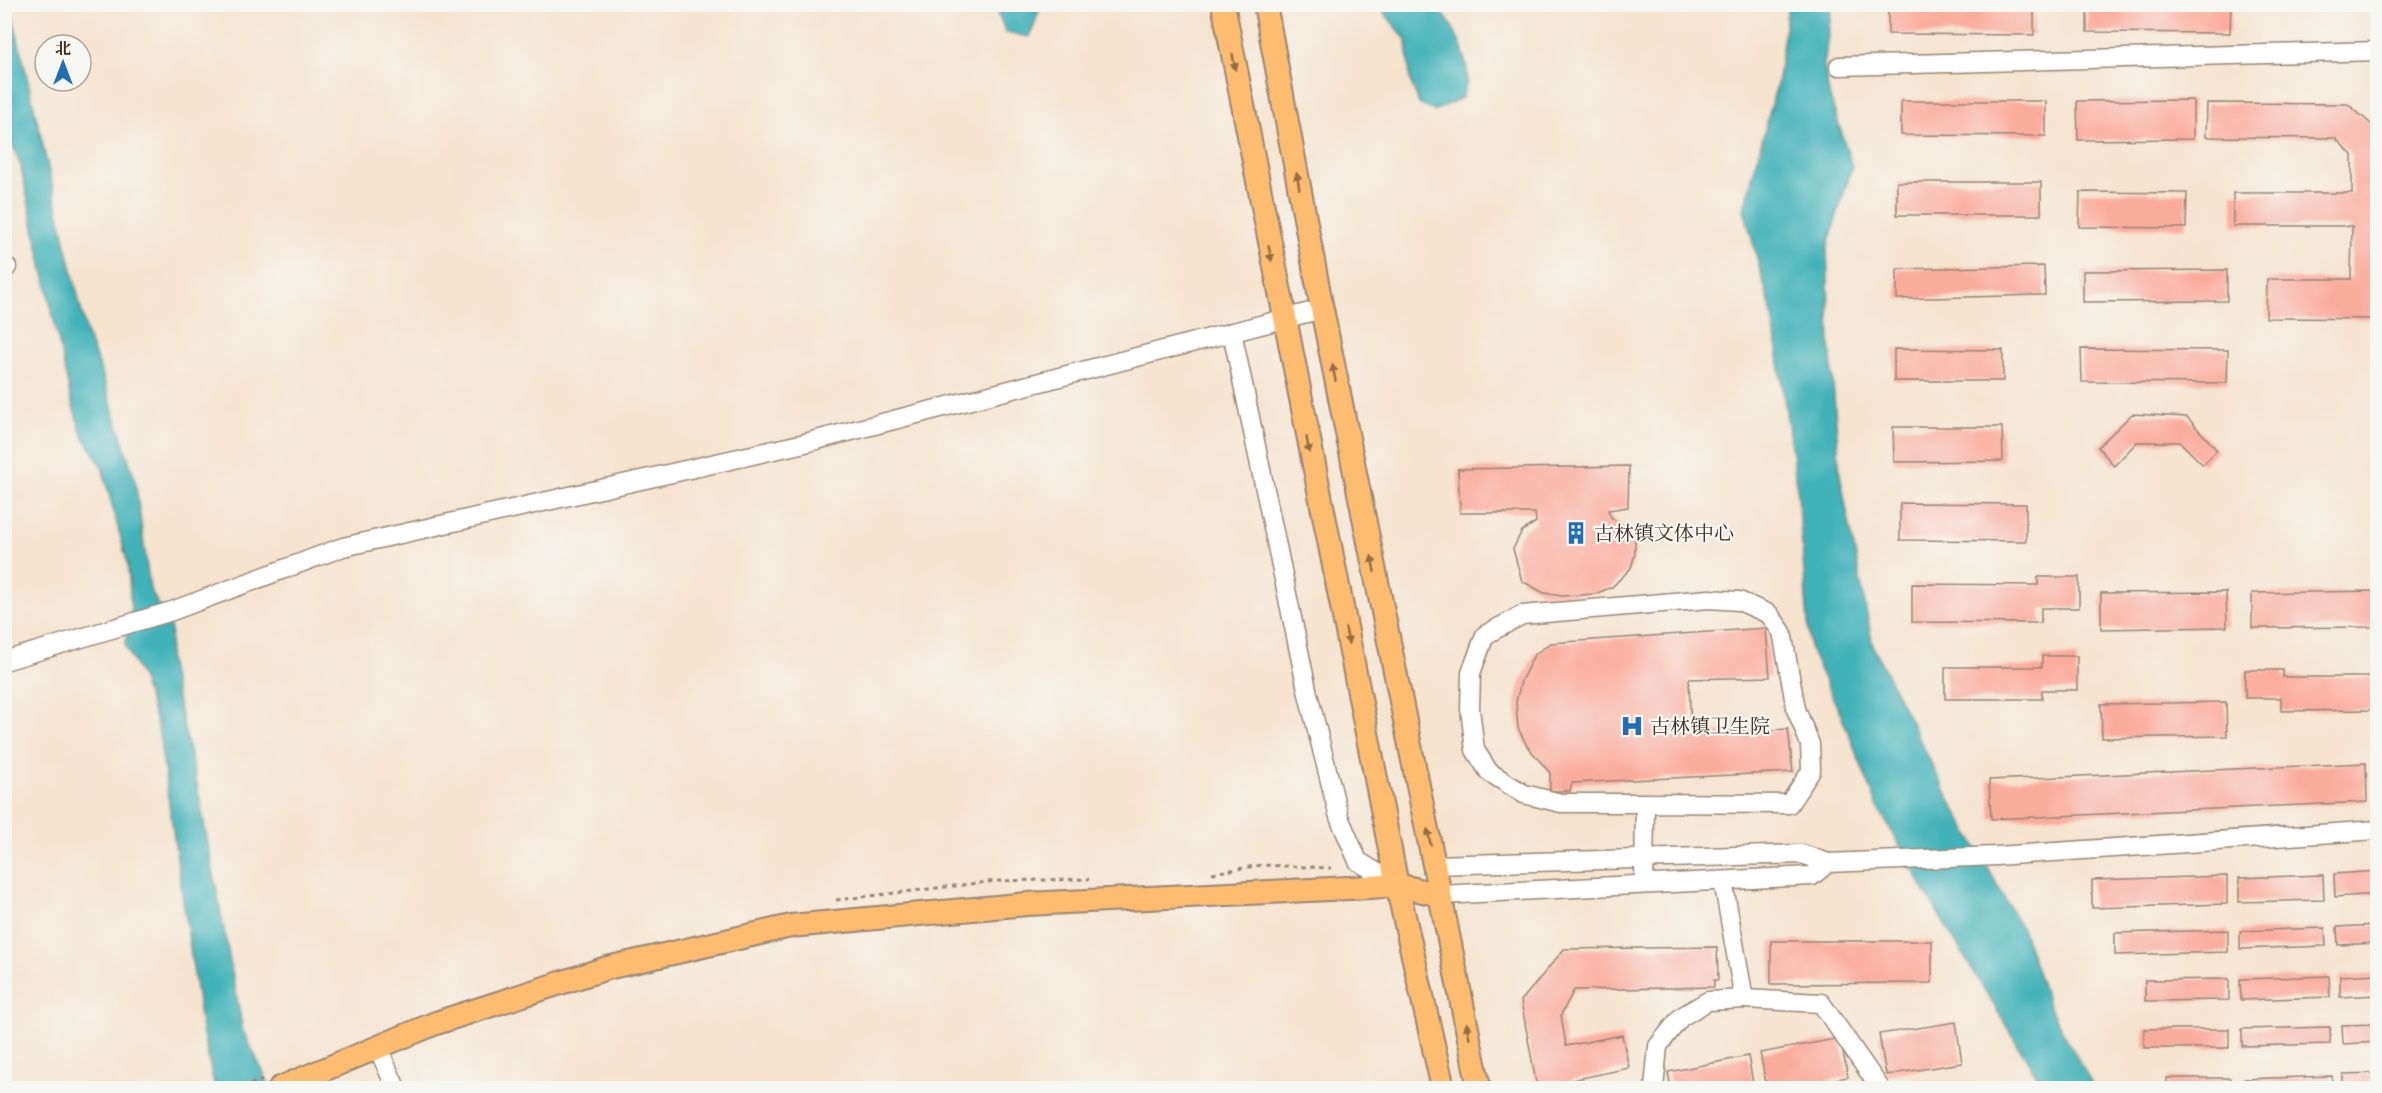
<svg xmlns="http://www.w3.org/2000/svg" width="2382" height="1093" font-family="'EB Garamond','Noto Serif SC',serif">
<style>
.water{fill:#42b2b9;stroke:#3e6e6c;stroke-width:1.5}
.building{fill:#faac9b}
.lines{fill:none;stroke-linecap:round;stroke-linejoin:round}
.minor-casing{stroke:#988676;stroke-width:21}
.major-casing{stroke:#988676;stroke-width:26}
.path{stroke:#988676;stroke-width:3;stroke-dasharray:4.5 4.5;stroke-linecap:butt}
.minor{stroke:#fff;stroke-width:18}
.major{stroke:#fdbc70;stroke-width:22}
.oneway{fill:#926c43}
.labels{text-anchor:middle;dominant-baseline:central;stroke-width:4.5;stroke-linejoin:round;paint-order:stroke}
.poi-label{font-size:20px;fill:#3b2a1e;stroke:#f6f6f2;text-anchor:start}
</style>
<rect width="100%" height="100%" fill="#f6f6f2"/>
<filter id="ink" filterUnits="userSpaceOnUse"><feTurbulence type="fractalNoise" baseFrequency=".0167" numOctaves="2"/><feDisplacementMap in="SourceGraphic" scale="12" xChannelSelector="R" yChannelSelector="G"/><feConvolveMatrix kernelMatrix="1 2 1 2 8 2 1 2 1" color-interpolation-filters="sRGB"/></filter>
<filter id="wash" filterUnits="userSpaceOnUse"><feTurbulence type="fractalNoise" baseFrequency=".008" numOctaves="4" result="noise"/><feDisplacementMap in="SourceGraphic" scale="24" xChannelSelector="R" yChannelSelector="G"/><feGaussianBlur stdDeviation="1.35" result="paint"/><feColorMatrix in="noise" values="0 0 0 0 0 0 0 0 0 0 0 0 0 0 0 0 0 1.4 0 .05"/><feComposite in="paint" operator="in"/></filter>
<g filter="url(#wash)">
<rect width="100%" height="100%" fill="#f5e3ce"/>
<!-- water -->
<g class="water">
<path d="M 10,4 L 87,335 L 99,365 L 135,480 L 150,589 L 171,629 L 169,659 L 173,681 L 197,785 L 243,1031 L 271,1088 L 215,1088 L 202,1030 L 158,727 L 142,679 L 125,645 L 131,610 L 128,565 L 102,467 L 81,432 L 71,399 L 20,163 L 5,128 L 4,5 Z"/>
<path d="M 995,5 L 1041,5 L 1030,37 L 1006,33 Z"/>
<path d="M 1378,5 L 1434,5 C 1452,19 1466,51 1467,74 C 1468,81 1464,91 1462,98 L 1434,111 L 1419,104 L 1410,79 L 1407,41 Z"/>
<path d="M 1788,5 L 1832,5 L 1824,65 L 1829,94 L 1852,166 L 1827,249 L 1830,344 L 1840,475 L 1873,646 L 1945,791 L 2023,931 L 2050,1009 L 2094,1088 L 2044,1088 L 1926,893 L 1878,807 L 1842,717 L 1810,649 L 1798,494 L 1772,314 L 1744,209 L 1778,80 Z"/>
</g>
<g id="blocks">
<!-- building -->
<g class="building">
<path d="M 1888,4 L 2034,4 L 2034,35 L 1888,34 Z"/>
<path d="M 2087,4 L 2231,4 L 2230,33 L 2087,32 Z"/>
<path d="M 2297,4 L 2342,4 L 2342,7 L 2297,6 Z"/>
<path d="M 2193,100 L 2193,139 L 2078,140 L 2077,101 Z"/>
<path d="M 1901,101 L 2046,101 L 2046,136 L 1901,135 Z"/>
<path d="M 2207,103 L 2348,104 L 2378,130 L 2378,319 L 2266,318 L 2267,279 L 2351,279 L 2352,226 L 2233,226 L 2233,193 L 2352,193 L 2352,155 L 2335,138 L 2206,137 Z"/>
<rect x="1897" y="182" width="144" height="33"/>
<path d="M 2080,192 L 2187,193 L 2186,228 L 2079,227 Z"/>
<path d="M 2044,266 L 2045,295 L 1897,299 L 1897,269 Z"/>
<path d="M 2227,270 L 2227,301 L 2083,302 L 2083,271 Z"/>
<path d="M 1894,349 L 2003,350 L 2003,381 L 1894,381 Z"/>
<path d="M 2081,349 L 2228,350 L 2227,383 L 2082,382 Z"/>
<path d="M 2132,414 L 2187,417 L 2217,450 L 2203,465 L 2180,442 L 2137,442 L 2114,466 L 2098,447 Z"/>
<path d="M 1893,427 L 2002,427 L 2003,461 L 1894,462 Z"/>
<path d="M 1629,466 L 1628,507 L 1608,510 L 1611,517 L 1635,536 L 1635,554 L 1631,568 L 1612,587 L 1595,594 L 1562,596 L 1544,593 L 1522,581 L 1513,549 L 1522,531 L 1536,522 L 1535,513 L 1460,513 L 1458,469 Z"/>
<path d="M 1900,503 L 2026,504 L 2026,541 L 1900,540 Z"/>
<path d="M 2038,577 L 2079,577 L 2079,608 L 2041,608 L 2041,623 L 1912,622 L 1912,584 L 2038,585 Z"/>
<path d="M 2378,591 L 2378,627 L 2252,628 L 2252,593 Z"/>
<path d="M 2226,592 L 2227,627 L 2101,629 L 2101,593 Z"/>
<path d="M 1766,628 L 1770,677 L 1689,679 L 1691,734 L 1788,729 L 1793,772 L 1572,783 L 1570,791 L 1550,791 L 1550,773 L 1527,746 L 1518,728 L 1516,702 L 1521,681 L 1534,655 L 1550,643 Z"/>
<path d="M 2042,656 L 2077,656 L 2077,690 L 2042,690 L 2042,699 L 1945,699 L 1945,667 L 2042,667 Z"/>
<path d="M 2245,670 L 2283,670 L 2283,677 L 2378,677 L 2378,710 L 2281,711 L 2281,698 L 2245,698 Z"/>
<path d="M 2226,702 L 2227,736 L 2102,738 L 2101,704 Z"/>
<path d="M 2366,763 L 2367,802 L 1991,819 L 1989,780 Z"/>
<path d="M 2378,871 L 2378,894 L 2335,897 L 2334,874 Z"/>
<path d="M 2323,875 L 2324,900 L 2239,902 L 2239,878 Z"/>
<path d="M 2227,876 L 2227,904 L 2092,908 L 2092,880 Z"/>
<path d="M 2378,925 L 2378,943 L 2338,945 L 2337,927 Z"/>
<path d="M 2325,928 L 2326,946 L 2240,949 L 2240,931 Z"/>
<path d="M 2228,930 L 2228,952 L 2115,955 L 2115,933 Z"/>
<path d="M 1771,941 L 1932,941 L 1932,983 L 1771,984 Z"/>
<path d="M 1717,947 L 1718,980 L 1714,980 L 1714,987 L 1574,990 L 1561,1015 L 1566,1046 L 1622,1035 L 1629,1068 L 1572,1080 L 1573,1088 L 1537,1088 L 1521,1001 L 1564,949 Z"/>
<path d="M 2378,974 L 2378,995 L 2340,997 L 2340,976 Z"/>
<path d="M 2329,976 L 2330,997 L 2241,1000 L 2240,979 Z"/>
<path d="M 2229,979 L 2229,1000 L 2145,1001 L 2145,980 Z"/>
<path d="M 1956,1022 L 1962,1063 L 1886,1075 L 1879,1034 Z"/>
<path d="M 2378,1024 L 2378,1042 L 2343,1044 L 2342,1025 Z"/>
<path d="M 2330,1027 L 2330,1044 L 2242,1046 L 2242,1029 Z"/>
<rect x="2144" y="1029" width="85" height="19"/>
<path d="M 1840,1038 L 1848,1077 L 1785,1088 L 1767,1088 L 1760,1053 Z"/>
<path d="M 1748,1056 L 1754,1088 L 1671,1088 L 1668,1072 Z"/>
<path d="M 2378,1073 L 2378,1088 L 2343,1088 L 2343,1074 Z"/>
<path d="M 2332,1076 L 2332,1088 L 2242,1088 L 2242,1079 Z"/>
<rect x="2167" y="1078" width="63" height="10"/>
</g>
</g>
</g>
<g filter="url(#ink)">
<use href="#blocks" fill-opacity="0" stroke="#988676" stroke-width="1.5"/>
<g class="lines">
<!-- minor casing -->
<g class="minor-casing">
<g id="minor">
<path d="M 1839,66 L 2378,51"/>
<path d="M 4,267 L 7,267"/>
<path d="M 1232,332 L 1308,694 L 1339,817 L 1358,861 L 1397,885"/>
<path d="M 4,661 L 172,611 L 343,547 L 805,443 L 1322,309"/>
<path d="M 1434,865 L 1802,854 L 1828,863"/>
<path d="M 1723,881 L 1744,999 L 1821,1003 L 1880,1088"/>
<path d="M 1644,884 L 1645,803 L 1789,804 L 1811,771 L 1810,744 L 1796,709 L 1782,632 L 1769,614 L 1739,601 L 1709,599 L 1522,615 L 1485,635 L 1471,673 L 1470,709 L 1475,750 L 1489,772 L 1524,794 L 1561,803 L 1645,803"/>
<path d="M 1440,895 L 1812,876 L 1828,863 L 1996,856 L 2378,830"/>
<path d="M 378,1048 L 396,1088"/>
<path d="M 1654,1088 L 1658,1046 L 1681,1017 L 1708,1001 L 1744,999"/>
</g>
</g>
<!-- major casing -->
<g class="major-casing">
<g id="major">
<path d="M 1223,4 L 1397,885 L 1443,1088"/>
<path d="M 1265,4 L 1322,309 L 1479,1088"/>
<path d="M 280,1088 L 436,1023 L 607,968 L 791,926 L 1027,904 L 1370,887 L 1397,885 L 1440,895"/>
</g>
</g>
<!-- path -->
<g class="path">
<path d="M 1212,873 L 1262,865 L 1331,868"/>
<path d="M 836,900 L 996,881 L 1089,879"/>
<path d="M 242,1088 L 262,1080"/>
</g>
<!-- minor -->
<use href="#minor" class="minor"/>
<!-- major -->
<use href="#major" class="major"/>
</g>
<!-- one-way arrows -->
<defs><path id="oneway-solid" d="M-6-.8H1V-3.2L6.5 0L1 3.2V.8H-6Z" transform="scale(1.5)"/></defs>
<g class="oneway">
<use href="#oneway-solid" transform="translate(1234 62) rotate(79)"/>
<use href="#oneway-solid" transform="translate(1298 181) rotate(-100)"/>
<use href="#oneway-solid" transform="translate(1270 253) rotate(79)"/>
<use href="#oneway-solid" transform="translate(1334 373) rotate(-101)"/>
<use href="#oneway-solid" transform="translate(1308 445) rotate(79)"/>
<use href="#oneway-solid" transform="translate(1373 564) rotate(-101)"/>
<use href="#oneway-solid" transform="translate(1347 636) rotate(79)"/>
<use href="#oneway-solid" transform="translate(1429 837) rotate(-101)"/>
<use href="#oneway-solid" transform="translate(1468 1031) rotate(-101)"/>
</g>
</g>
<!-- icons -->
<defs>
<g id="building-bare" transform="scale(1.8)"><path d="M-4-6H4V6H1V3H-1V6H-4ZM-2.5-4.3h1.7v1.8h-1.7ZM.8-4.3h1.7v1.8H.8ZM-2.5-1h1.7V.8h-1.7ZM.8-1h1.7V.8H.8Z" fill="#1f6fb2" stroke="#f6f6f2" stroke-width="2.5" paint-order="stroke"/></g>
<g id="hospital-bare" transform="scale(1.8)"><path d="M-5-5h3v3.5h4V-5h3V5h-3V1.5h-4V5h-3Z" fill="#1f6fb2" stroke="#f6f6f2" stroke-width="2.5" paint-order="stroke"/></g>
</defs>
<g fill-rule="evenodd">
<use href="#building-bare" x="1576" y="533"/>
<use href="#hospital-bare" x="1632" y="726"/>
</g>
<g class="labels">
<!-- poi labels -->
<g class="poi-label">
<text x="1594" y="533">古林镇文体中心</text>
<text x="1650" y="726">古林镇卫生院</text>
</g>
</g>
<!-- margin -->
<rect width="2382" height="1093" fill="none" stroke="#f6f6f2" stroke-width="24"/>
<!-- north arrow -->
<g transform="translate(63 63)"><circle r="28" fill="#f6f6f2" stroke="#aba49d" stroke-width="1.5"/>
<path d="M0-4.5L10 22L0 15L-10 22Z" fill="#1f6fb2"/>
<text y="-9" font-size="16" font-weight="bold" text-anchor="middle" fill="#3b2a1e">北</text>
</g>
</svg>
